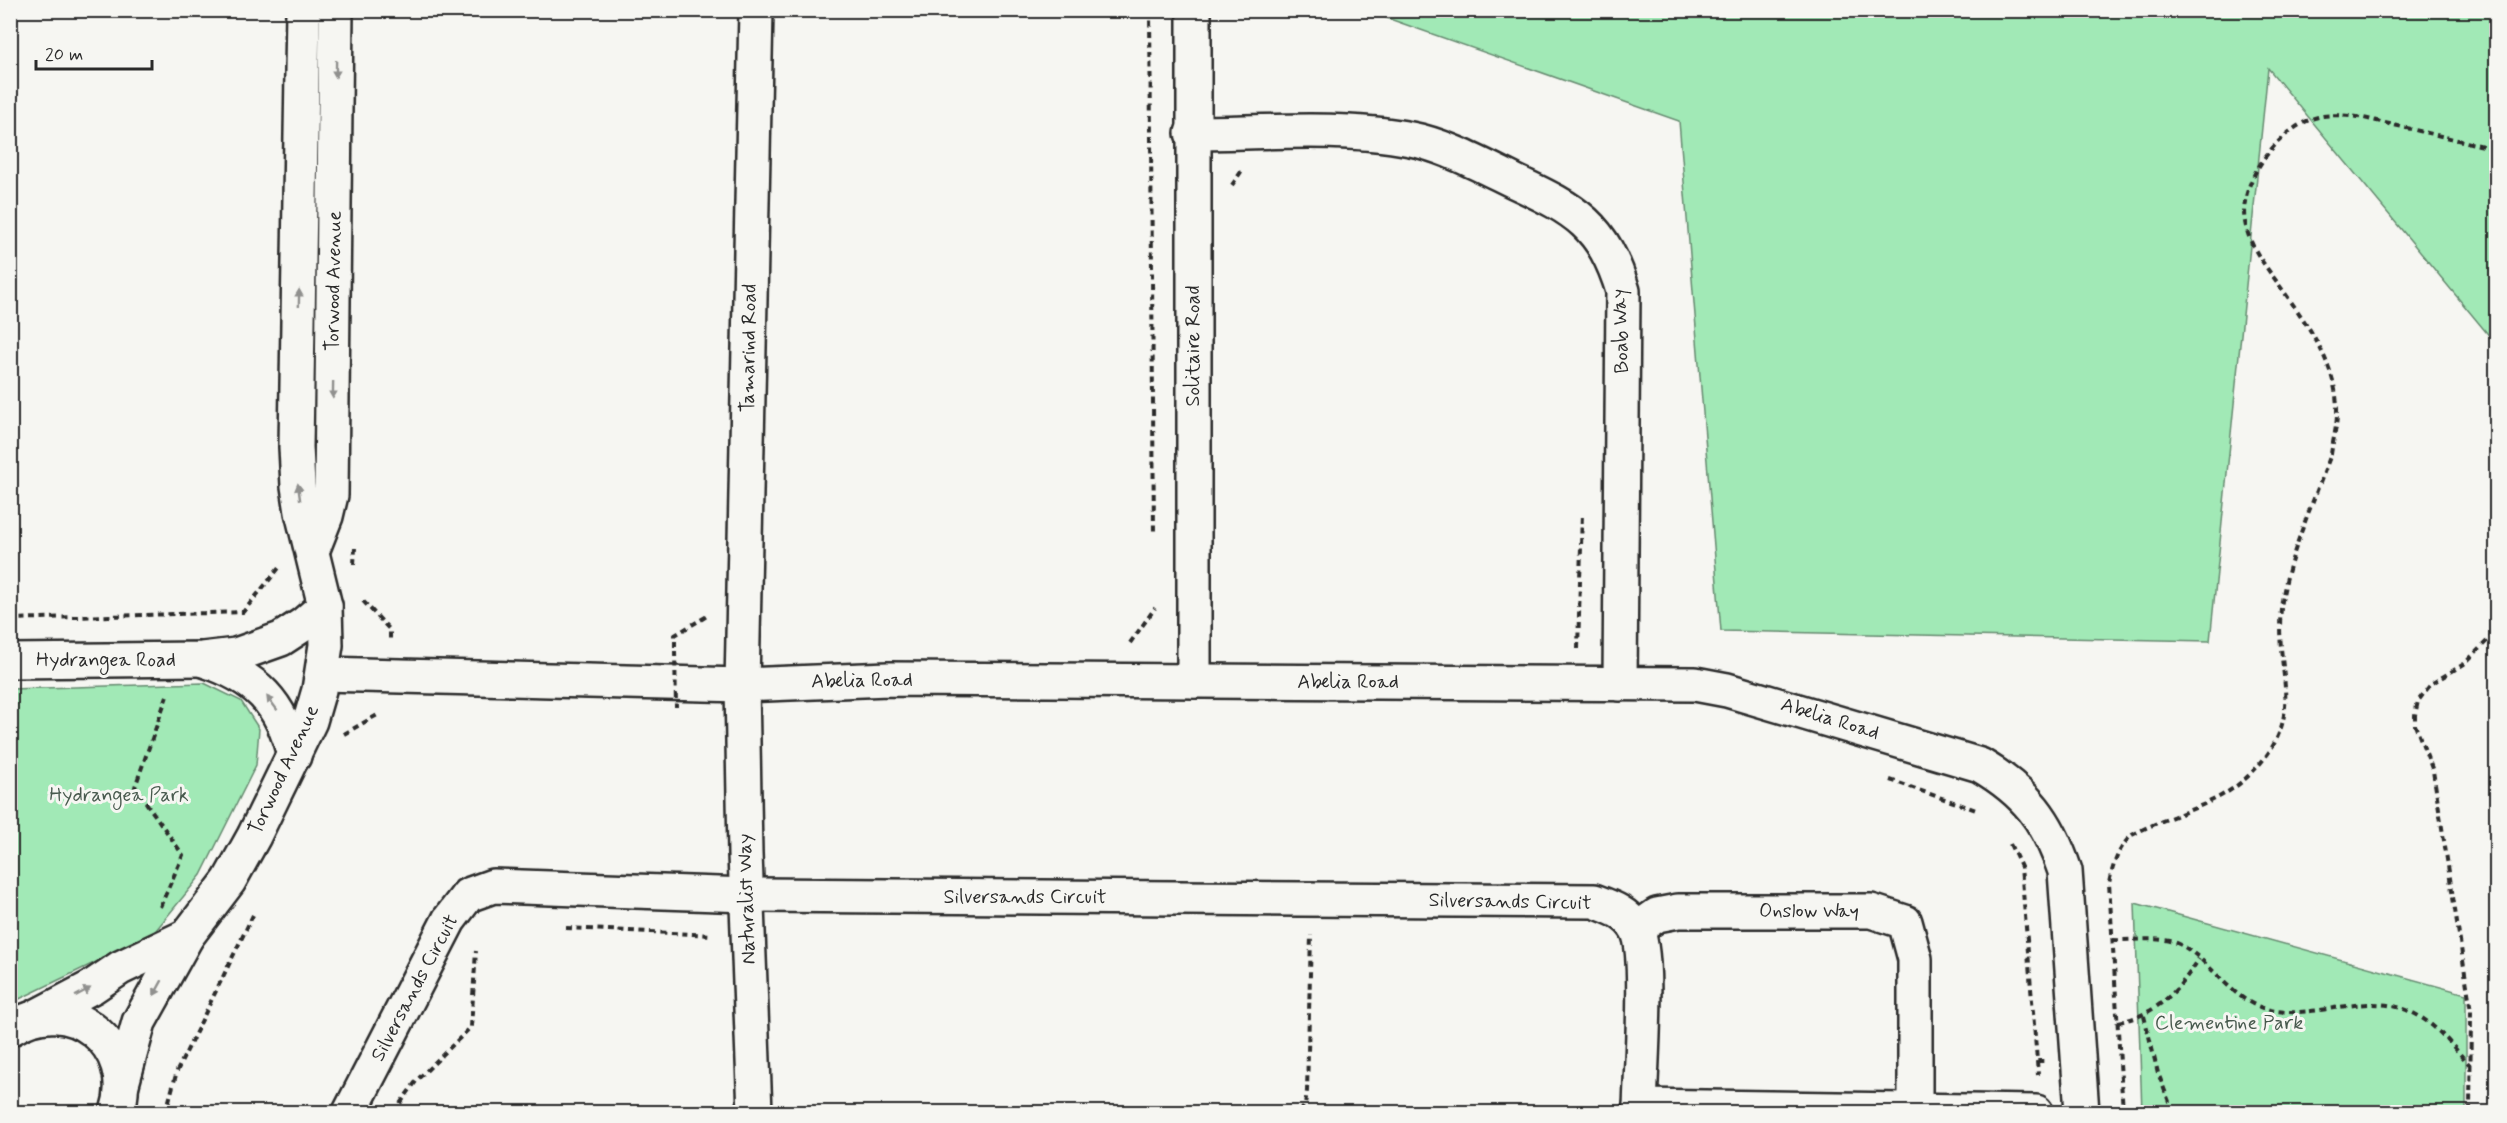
<svg xmlns="http://www.w3.org/2000/svg" width="2507" height="1123" font-family="Mynerve,sans-serif">
<style>
.green{fill:#a1e9b6;stroke:#668a70;stroke-width:1.5}
.lines{fill:none;stroke-linecap:round;stroke-linejoin:round}
.minor-casing{stroke:#2b2b2b;stroke-width:38}
.path{stroke:#2b2b2b;stroke-width:4;stroke-dasharray:6 4.5;stroke-linecap:butt}
.minor{stroke:#f6f6f2;stroke-width:33}
.path-bridge{stroke:#2b2b2b;stroke-width:4;stroke-dasharray:6 4.5;stroke-linecap:butt}
.oneway{fill:#90908e}
.labels{text-anchor:middle;dominant-baseline:central;stroke-width:6;stroke-linejoin:round;paint-order:stroke}
.street-label{font-size:20px;fill:#2b2b2b;stroke:#f6f6f2}
.park-label{font-size:20px;fill:#485a4e;stroke:#f6f6f2}
</style>
<rect width="100%" height="100%" fill="#f6f6f2"/>
<filter id="ink" filterUnits="userSpaceOnUse"><feTurbulence type="fractalNoise" baseFrequency=".0167" numOctaves="2"/><feDisplacementMap in="SourceGraphic" scale="12" xChannelSelector="R" yChannelSelector="G"/><feConvolveMatrix kernelMatrix="1 2 1 2 8 2 1 2 1" color-interpolation-filters="sRGB"/></filter>
<g filter="url(#ink)">
<!-- green -->
<g class="green">
<path d="M 1367,11 L 2496,11 L 2496,344 L 2268,68 L 2210,641 L 1721,631 L 1679,121 Z"/>
<path d="M 204,683 L 241,701 L 259,729 L 256,765 L 201,875 L 152,935 L 11,1003 L 11,689 Z"/>
<path d="M 2135,903 L 2466,994 L 2466,1112 L 2142,1112 Z"/>
</g>
<g class="lines">
<!-- minor casing -->
<g class="minor-casing">
<g id="minor">
<path d="M 1192,133 C 1261,133 1354,125 1420,141 C 1454,150 1485,167 1516,182 C 1576,210 1603,225 1623,291 L 1620,684"/>
<path d="M 313,549 L 326,516 L 331,495 L 336,10"/>
<path d="M 204,660 C 256,677 282,703 294,756"/>
<path d="M 10,661 L 202,659 L 236,655 L 281,639 L 304,624 L 325,606"/>
<path d="M 323,674 L 742,685 L 888,679 L 1695,684 L 1727,690 L 1980,765 C 2026,792 2048,820 2065,871 L 2082,1112"/>
<path d="M 1194,681 L 1194,10"/>
<path d="M 1637,929 L 1657,915 L 1678,911 L 1871,911 L 1905,922 L 1915,959 L 1915,1108"/>
<path d="M 35,1017 L 92,987 L 120,968 L 187,936"/>
<path d="M 10,1029 C 70,989 139,1046 117,1112"/>
<path d="M 122,1084 L 139,1022 L 187,936 L 229,881 L 254,836 L 310,721 L 319,690 L 326,645 L 325,606 L 302,512 L 298,486 L 296,447 L 303,10"/>
<path d="M 1640,1106 L 2036,1112"/>
<path d="M 350,1112 L 449,920 L 468,895 L 493,886 L 747,895 L 1594,901 C 1610,907 1626,912 1636,928 C 1651,951 1640,1077 1640,1112"/>
<path d="M 755,1112 L 745,854 L 742,685 L 756,10"/>
</g>
</g>
<!-- path -->
<g class="path">
<path d="M 1150,10 L 1154,535"/>
<path d="M 1232,185 L 1243,169"/>
<path d="M 354,564 L 355,548"/>
<path d="M 363,601 L 390,630 L 390,640"/>
<path d="M 10,619 L 243,612 L 279,568"/>
<path d="M 1130,643 L 1155,608"/>
<path d="M 675,647 L 675,635 L 707,616"/>
<path d="M 1578,649 L 1582,513"/>
<path d="M 344,734 L 379,714"/>
<path d="M 1890,780 L 1979,811"/>
<path d="M 2010,844 L 2021,867 L 2037,1061 L 2044,1061"/>
<path d="M 160,907 L 183,855 L 135,787 L 167,696"/>
<path d="M 566,928 L 712,935"/>
<path d="M 2113,940 C 2131,941 2159,936 2177,943 C 2208,957 2228,996 2260,1007 C 2311,1025 2365,988 2413,1013 C 2436,1024 2452,1046 2470,1065"/>
<path d="M 2144,1016 L 2158,1073 L 2173,1112"/>
<path d="M 2118,1022 C 2157,1015 2178,991 2199,959"/>
<path d="M 2037,1061 L 2038,1075"/>
<path d="M 166,1112 L 177,1071 L 255,911"/>
<path d="M 394,1112 L 417,1080 L 471,1027 L 476,951"/>
<path d="M 1300,1112 L 1305,1105 L 1307,1091 L 1311,935"/>
<path d="M 2123,1112 L 2109,883 C 2113,865 2118,848 2132,835 C 2168,815 2214,807 2245,779 C 2314,716 2271,674 2282,601 C 2289,555 2315,498 2331,454 C 2333,440 2337,427 2337,413 C 2338,363 2304,320 2277,282 C 2263,263 2249,245 2245,222 C 2237,181 2283,122 2323,116 C 2337,114 2351,116 2364,118 L 2496,149"/>
<path d="M 2470,1112 L 2471,1011 L 2433,771 L 2415,725 L 2415,715 L 2418,701 L 2431,684 L 2464,664 L 2496,632"/>
</g>
<!-- minor -->
<use href="#minor" class="minor"/>
<!-- path-bridge -->
<path class="path-bridge" d="M 675,651 L 676,707"/>
</g>
<!-- one-way arrows -->
<defs><path id="oneway-solid" d="M-6-.8H1V-3.2L6.5 0L1 3.2V.8H-6Z" transform="scale(1.5)"/></defs>
<g class="oneway">
<use href="#oneway-solid" transform="translate(336 69) rotate(91)"/>
<use href="#oneway-solid" transform="translate(299 298) rotate(-89)"/>
<use href="#oneway-solid" transform="translate(333 390) rotate(91)"/>
<use href="#oneway-solid" transform="translate(299 492) rotate(-98)"/>
<use href="#oneway-solid" transform="translate(272 703) rotate(-127)"/>
<use href="#oneway-solid" transform="translate(158 988) rotate(119)"/>
<use href="#oneway-solid" transform="translate(83 992) rotate(-28)"/>
</g>
</g>
<g class="labels">
<!-- street labels -->
<g class="street-label">
<text transform="translate(334 281) rotate(-89)">Torwood Avenue</text>
<text transform="translate(1621 331) rotate(-92)">Boab Way</text>
<text transform="translate(1193 346) rotate(-90)">Solitaire Road</text>
<text transform="translate(749 348) rotate(-89)">Tamarind Road</text>
<text x="106" y="660">Hydrangea Road</text>
<text transform="translate(862 681) rotate(-1)">Abelia Road</text>
<text x="1348" y="682">Abelia Road</text>
<text transform="translate(1830 719) rotate(17)">Abelia Road</text>
<text transform="translate(284 770) rotate(-65)">Torwood Avenue</text>
<text x="1025" y="897">Silversands Circuit</text>
<text transform="translate(747 899) rotate(-92)">Naturalist Way</text>
<text transform="translate(1510 902) rotate(1)">Silversands Circuit</text>
<text x="1809" y="911">Onslow Way</text>
<text transform="translate(415 988) rotate(-62)">Silversands Circuit</text>
</g>
<!-- park labels -->
<g class="park-label">
<text x="119" y="795">Hydrangea Park</text>
<text x="2229" y="1023">Clementine Park</text>
</g>
</g>
<!-- margin -->
<rect width="2507" height="1123" fill="none" stroke="#f6f6f2" stroke-width="36"/>
<rect x="18" y="18" width="2471" height="1087" fill="none" stroke="#2b2b2b" stroke-width="2" filter="url(#ink)"/>
<!-- scale -->
<path d="M36 60v9h116v-9" fill="none" stroke="#2b2b2b" stroke-width="3"/>
<text x="45" y="60" font-size="18" fill="#2b2b2b" stroke="#f6f6f2" stroke-width="4.5" paint-order="stroke">20 m</text>
</svg>
